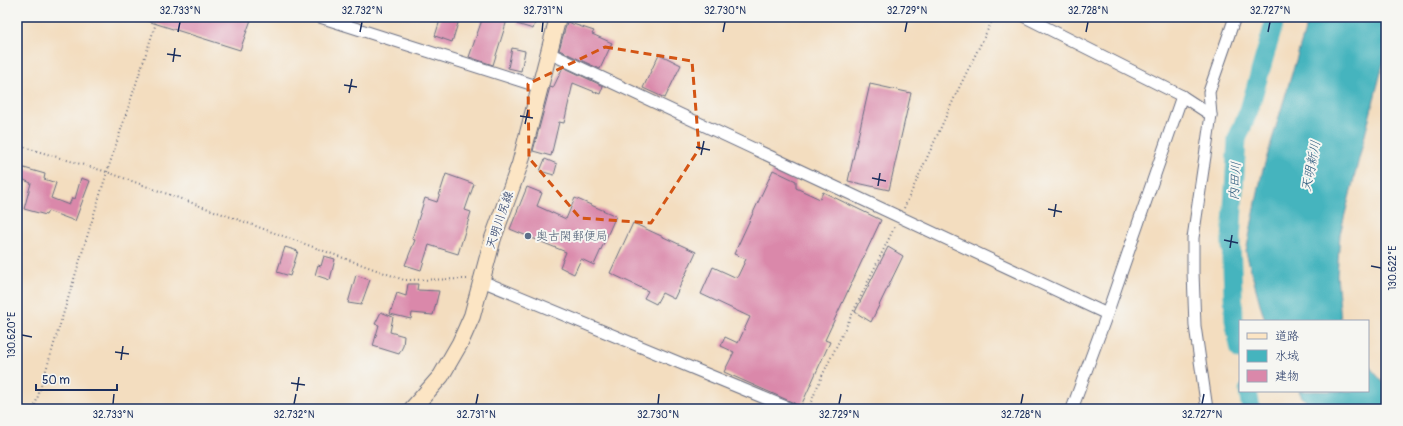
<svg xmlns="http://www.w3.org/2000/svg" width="1403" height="426" font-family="Pangolin,'Klee One',sans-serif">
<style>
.water{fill:#45b4be;stroke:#30728e}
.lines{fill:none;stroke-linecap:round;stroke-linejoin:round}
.river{stroke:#45b4be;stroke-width:19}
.building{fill:#da88aa}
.street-casing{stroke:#676c80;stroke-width:13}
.secondary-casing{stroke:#676c80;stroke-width:18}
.path{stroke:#676c80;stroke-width:2;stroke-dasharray:1 3;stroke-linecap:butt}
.street{stroke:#fff;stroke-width:11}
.secondary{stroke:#fce5c4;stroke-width:16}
.marked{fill:none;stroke:#d45514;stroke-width:3;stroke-dasharray:8 5;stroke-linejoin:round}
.ticks{fill:none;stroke:#1b2f5e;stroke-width:1.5}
.service-dot{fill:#5c6f8a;stroke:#f6f6f2;stroke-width:1.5}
.labels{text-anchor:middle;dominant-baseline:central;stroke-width:4;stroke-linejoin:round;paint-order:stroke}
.street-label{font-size:12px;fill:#1b2f5e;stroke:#f6f6f2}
.service-label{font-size:12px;fill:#4e5e75;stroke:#f6f6f2;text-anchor:start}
.water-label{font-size:13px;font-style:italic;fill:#28577b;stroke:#f6f6f2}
.neatline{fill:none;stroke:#1b2f5e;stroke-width:1.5}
.ticks-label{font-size:10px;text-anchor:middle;fill:#1b2f5e}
</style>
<rect width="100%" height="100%" fill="#f6f6f2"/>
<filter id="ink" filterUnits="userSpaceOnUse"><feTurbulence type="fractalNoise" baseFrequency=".025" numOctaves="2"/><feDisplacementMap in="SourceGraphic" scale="8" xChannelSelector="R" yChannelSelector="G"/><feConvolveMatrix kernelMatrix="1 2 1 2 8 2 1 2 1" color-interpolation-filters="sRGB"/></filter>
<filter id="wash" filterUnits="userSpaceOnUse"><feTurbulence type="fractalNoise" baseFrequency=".012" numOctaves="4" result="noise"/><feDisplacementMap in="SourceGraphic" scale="16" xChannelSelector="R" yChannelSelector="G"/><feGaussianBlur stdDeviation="0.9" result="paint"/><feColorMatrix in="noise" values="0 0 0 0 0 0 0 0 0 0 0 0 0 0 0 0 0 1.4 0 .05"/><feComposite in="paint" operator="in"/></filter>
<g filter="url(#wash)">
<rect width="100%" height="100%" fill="#f3ddbf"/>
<!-- water -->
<g class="water">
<path d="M 1309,17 L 1386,17 L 1386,52 L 1340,234 L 1337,275 L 1341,321 L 1266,321 L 1262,311 L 1246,252 L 1262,173 Z"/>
<path d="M 1368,365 L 1386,386 L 1386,409 L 1313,409 L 1302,397 L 1299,391 L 1368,391 Z"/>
</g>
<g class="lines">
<!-- river -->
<g class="river">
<path d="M 1240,350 L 1234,320 L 1231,241 L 1237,139 L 1249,110 L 1276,17"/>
<path d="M 1248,391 L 1251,409"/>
</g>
</g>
<g id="blocks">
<!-- building -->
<g class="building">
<path d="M 141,17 L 252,17 L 240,50 L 141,19 Z"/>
<path d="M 441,17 L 460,17 L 452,42 L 435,36 Z"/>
<path d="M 483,17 L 508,17 L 493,65 L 469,57 Z"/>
<path d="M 519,17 L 537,17 L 533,29 L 517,24 Z"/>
<path d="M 567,22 L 594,31 L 592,34 L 612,43 L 600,69 L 559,50 Z"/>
<path d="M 512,48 L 525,51 L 521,71 L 508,68 Z"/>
<path d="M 659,54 L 681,65 L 665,98 L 643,88 Z"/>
<path d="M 563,67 L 603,86 L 600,94 L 573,83 L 564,123 L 559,122 L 551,156 L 533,151 L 550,87 L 553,88 Z"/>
<path d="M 870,84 L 911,93 L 889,190 L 848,181 Z"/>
<path d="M 545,159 L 557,164 L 554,175 L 540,171 Z"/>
<path d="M 17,166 L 45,174 L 44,179 L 56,183 L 51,198 L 69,205 L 72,198 L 75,199 L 81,178 L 90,181 L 75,221 L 48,211 L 46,215 L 24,209 L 31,183 L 17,177 Z"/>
<path d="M 773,170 L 796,181 L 796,188 L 820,199 L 823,192 L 881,220 L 825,340 L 830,342 L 800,408 L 794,403 L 724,372 L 734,352 L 721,346 L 725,337 L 738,343 L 750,317 L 701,294 L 713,267 L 737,278 L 746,259 L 734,254 Z"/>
<path d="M 446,174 L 474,184 L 465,210 L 471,212 L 458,254 L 429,245 L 421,270 L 405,265 L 415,240 L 412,239 L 425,198 L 437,202 Z"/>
<path d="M 527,187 L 542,193 L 537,206 L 566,219 L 575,198 L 616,216 L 594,265 L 581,259 L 574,274 L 560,267 L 566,252 L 510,229 Z"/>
<path d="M 633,223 L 696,252 L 674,299 L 662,293 L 656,304 L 644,298 L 648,291 L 610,273 Z"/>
<path d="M 285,247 L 298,251 L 290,276 L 277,272 Z"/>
<path d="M 888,247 L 903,256 L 871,322 L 855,312 Z"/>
<path d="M 324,256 L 335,259 L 330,280 L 315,275 L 318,265 L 321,266 Z"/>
<path d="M 356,275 L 370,280 L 361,305 L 348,303 Z"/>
<path d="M 408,284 L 418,284 L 417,290 L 439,291 L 433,315 L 412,313 L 411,319 L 390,314 L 397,293 L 406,296 Z"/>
<path d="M 381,312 L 393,317 L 390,332 L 404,336 L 403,346 L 399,354 L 373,346 L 379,325 L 375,324 Z"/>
</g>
</g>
</g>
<g filter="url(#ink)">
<use href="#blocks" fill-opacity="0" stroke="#676c80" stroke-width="1"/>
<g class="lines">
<!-- street casing -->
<g class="street-casing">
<g id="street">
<path d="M 320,17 L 540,87"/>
<path d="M 1025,17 L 1182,96 L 1211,115"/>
<path d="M 549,53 L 1107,314"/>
<path d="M 482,281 L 791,409"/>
<path d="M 1072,409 L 1107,314 L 1182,96"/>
<path d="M 1207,409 L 1195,326 L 1193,272 L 1193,238 L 1211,115 L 1209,92 L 1235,17"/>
</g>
</g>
<!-- secondary casing -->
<g class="secondary-casing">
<path id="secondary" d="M 412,409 L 441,376 L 460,343 L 472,316 L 493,238 L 520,164 L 558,17"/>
</g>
<!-- path -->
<g class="path">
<path d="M 17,145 L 107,172 L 404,280 L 469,279"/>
<path d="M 904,208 L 958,90 L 994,17"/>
<path d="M 34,409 L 107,172 L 158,17"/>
<path d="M 808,409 L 822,376 L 895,226"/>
</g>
<!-- street -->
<use href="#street" class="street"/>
<!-- secondary -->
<use href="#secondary" class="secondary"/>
</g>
</g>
<!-- marked area -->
<path class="marked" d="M 605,47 L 692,61 L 699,149 L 651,223 L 580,218 L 529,158 L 528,84 Z"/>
<!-- ticks -->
<path class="ticks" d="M 178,32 L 180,22M 360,32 L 362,22M 542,32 L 543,22M 723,32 L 725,22M 905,32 L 907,22M 1086,32 L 1088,22M 1268,32 L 1270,22M 167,54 L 181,56M 173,62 L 175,48M 344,85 L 357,87M 349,93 L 352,79M 520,116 L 533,118M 525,124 L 528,110M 696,147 L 710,150M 701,155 L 704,141M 872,178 L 886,181M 878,186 L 880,173M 1048,209 L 1062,212M 1054,217 L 1056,204M 1224,240 L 1238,243M 1230,248 L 1232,235M 1371,266 L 1381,268M 22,335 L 32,337M 115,352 L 129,354M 121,360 L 123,346M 291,383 L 305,385M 297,391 L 299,377M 113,404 L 114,394M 294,404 L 296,394M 476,404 L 478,394M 658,404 L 659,394M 839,404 L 841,394M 1021,404 L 1023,394M 1202,404 L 1204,394"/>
<!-- markers -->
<circle class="service-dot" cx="528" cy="236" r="4"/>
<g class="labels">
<!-- street labels -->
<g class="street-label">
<text transform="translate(500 220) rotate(-71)">天明川尻線</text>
</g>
<!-- service labels -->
<g class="service-label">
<text x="536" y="236">奥古閑郵便局</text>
</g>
<!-- water labels -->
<g class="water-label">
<text transform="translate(1311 166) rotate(-79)">天明新川</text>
<text transform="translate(1235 181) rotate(-86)">内田川</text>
</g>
</g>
<!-- margin -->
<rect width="1403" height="426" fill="none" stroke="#f6f6f2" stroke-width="44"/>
<!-- legend -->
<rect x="1239" y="320" width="130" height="72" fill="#f6f6f2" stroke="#9ea6b7"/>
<rect x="1247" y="333" width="20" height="6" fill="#fce5c4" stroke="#9ea6b7"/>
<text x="1275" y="340" font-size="12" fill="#1b2f5e">道路</text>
<rect x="1247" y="350" width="20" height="12" fill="#45b4be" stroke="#9ea6b7"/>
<text x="1275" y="360" font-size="12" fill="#1b2f5e">水域</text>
<rect x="1247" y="370" width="20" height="12" fill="#da88aa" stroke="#9ea6b7"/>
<text x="1275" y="380" font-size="12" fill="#1b2f5e">建物</text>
<!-- scale -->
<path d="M36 384v6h81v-6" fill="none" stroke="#1b2f5e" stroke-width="2"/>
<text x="42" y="384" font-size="12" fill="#1b2f5e" stroke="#f6f6f2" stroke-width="3" paint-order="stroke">50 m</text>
<rect x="22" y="22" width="1359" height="382" class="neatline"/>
<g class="ticks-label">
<text x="180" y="14">32.733°N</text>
<text x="362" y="14">32.732°N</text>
<text x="543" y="14">32.731°N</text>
<text x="725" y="14">32.730°N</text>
<text x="907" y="14">32.729°N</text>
<text x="1088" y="14">32.728°N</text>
<text x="1270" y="14">32.727°N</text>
<text transform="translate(1392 268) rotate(-90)" y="4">130.622°E</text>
<text transform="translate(11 335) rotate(-90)" y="4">130.620°E</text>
<text x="113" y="418">32.733°N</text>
<text x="294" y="418">32.732°N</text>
<text x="476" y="418">32.731°N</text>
<text x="658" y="418">32.730°N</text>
<text x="839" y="418">32.729°N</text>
<text x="1021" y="418">32.728°N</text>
<text x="1202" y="418">32.727°N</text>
</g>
</svg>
